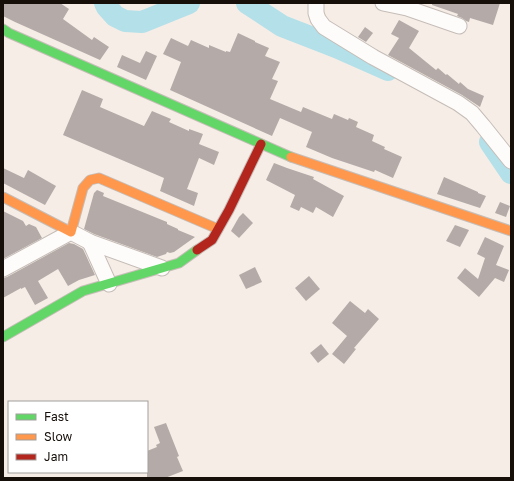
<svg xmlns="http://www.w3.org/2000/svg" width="514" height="481" font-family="'Golos Text',sans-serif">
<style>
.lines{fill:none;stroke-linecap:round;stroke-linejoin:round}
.river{stroke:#b3e0e9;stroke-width:22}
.building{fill:#b4aba8}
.street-casing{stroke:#c5bdb7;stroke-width:17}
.fast-casing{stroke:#c5bdb7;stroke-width:11}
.slow-casing{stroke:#c5bdb7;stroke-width:11}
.jam-casing{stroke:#c5bdb7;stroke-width:11}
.street{stroke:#fefcfb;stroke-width:15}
.fast{stroke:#63d668;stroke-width:9}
.slow{stroke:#ff974d;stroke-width:9}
.jam{stroke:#b3261e;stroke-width:9}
</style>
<rect width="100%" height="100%" fill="#f7ede7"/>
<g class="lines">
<!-- river -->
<g class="river">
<path d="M 105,3 L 107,7 L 115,16 L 125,21 L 142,22 L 189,3"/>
<path d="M 247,3 L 282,26 L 336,47 L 388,70"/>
<path d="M 490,142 L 511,173"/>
</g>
</g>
<!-- building -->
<g class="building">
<path d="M 3,3 L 60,3 L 69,9 L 63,19 L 92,40 L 94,37 L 109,47 L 100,60 L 15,22 L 3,16 Z"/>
<path d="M 432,3 L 500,3 L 493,25 L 470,18 L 469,22 L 466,21 L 462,18 L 457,16 L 458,14 L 432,5 Z"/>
<path d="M 399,20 L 419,31 L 409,48 L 436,70 L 438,68 L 446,75 L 447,74 L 459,84 L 460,82 L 468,89 L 484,96 L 480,107 L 462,95 L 388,55 L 399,38 L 391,34 Z"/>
<path d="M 365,27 L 373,33 L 366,42 L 358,37 Z"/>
<path d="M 238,33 L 255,41 L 255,42 L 269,48 L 265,56 L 280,62 L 272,79 L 278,81 L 270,99 L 301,112 L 303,107 L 332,119 L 334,114 L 348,120 L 349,118 L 358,122 L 356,127 L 374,135 L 372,141 L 385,147 L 384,149 L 402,157 L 393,178 L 375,170 L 374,172 L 332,158 L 306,147 L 312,132 L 280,118 L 272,136 L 170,90 L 181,62 L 163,54 L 171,38 L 188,46 L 191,40 L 209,48 L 209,45 L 226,52 L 226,51 L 230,52 Z"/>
<path d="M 146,51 L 157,56 L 146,80 L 117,67 L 122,55 L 140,63 Z"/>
<path d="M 82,90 L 103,99 L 100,107 L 144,126 L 152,111 L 171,119 L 169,122 L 189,131 L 189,129 L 203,134 L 199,144 L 219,152 L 214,165 L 199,158 L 187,189 L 198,193 L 194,206 L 160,191 L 164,178 L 63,135 Z"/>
<path d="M 274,163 L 287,168 L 314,177 L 313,179 L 344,196 L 333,217 L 316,207 L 313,213 L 301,207 L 299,211 L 290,207 L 295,195 L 266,180 Z"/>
<path d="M 3,168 L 24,178 L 28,170 L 56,186 L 45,205 L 3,183 Z"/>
<path d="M 444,177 L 478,192 L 478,193 L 486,196 L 480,208 L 437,194 Z"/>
<path d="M 97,190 L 104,193 L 103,196 L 167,222 L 167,224 L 178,229 L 178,230 L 195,237 L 174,252 L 170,253 L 167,252 L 166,254 L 157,257 L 94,234 L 84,229 L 94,193 Z"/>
<path d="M 500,202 L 510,206 L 506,217 L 495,213 Z"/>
<path d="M 3,211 L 23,221 L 26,226 L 29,224 L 36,227 L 42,238 L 3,259 Z"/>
<path d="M 243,213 L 253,223 L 239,238 L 231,231 L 239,217 Z"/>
<path d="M 455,225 L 469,230 L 460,247 L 446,241 Z"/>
<path d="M 485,237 L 504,246 L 496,265 L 509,270 L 504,282 L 495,278 L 479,297 L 457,278 L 465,268 L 478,279 L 485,258 L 477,254 Z"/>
<path d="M 69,243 L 74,244 L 83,249 L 95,275 L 79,280 L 68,286 L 58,269 L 38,281 L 48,298 L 35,305 L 25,287 L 21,289 L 21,288 L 3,298 L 3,278 L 7,277 Z"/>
<path d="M 255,267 L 262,282 L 246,289 L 239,275 Z"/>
<path d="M 309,276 L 320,289 L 306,301 L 295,288 Z"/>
<path d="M 350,301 L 365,313 L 368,309 L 379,319 L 354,348 L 356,349 L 344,364 L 332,354 L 347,336 L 332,323 Z"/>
<path d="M 321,344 L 329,354 L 318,363 L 310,353 Z"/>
<path d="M 166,423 L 179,456 L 177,457 L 183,471 L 165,478 L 147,478 L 147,451 L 157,447 L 156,445 L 160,443 L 154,427 Z"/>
</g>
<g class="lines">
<!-- street casing -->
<g class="street-casing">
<g id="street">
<path d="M 316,3 L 316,13 L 318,19 L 324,27 L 373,57 L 458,103 L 472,113 L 483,126 L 511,161"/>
<path d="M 383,3 L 407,8 L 459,26"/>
<path d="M 90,242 L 109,284"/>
<path d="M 3,269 L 71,232 L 90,242 L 162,268"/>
</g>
</g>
<!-- fast casing -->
<g class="fast-casing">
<g id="fast">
<path d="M 3,29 L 9,33 L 291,157"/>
<path d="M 3,337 L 83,291 L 179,263 L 197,250"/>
</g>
</g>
<!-- slow casing -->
<g class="slow-casing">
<g id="slow">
<path d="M 291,157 L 511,231"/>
<path d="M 3,197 L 71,232 L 83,188 L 90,180 L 99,178 L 218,229"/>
</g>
</g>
<!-- jam casing -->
<g class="jam-casing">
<path id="jam" d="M 197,250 L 212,240 L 229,210 L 261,144"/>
</g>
<!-- street -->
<use href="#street" class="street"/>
<!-- fast -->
<use href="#fast" class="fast"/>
<!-- slow -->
<use href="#slow" class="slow"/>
<!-- jam -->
<use href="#jam" class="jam"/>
</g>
<!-- border -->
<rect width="514" height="481" fill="none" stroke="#150e09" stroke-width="8"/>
<!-- legend -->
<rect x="8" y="401" width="140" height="72" fill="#ffffff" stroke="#a19f9d"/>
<rect x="16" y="414" width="20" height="6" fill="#63d668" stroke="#a19f9d"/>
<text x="44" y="421" font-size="12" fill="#150e09">Fast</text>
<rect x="16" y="434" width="20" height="6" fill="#ff974d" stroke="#a19f9d"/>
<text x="44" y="441" font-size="12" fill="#150e09">Slow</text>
<rect x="16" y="454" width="20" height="6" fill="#b3261e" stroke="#a19f9d"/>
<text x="44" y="461" font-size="12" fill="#150e09">Jam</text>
</svg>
